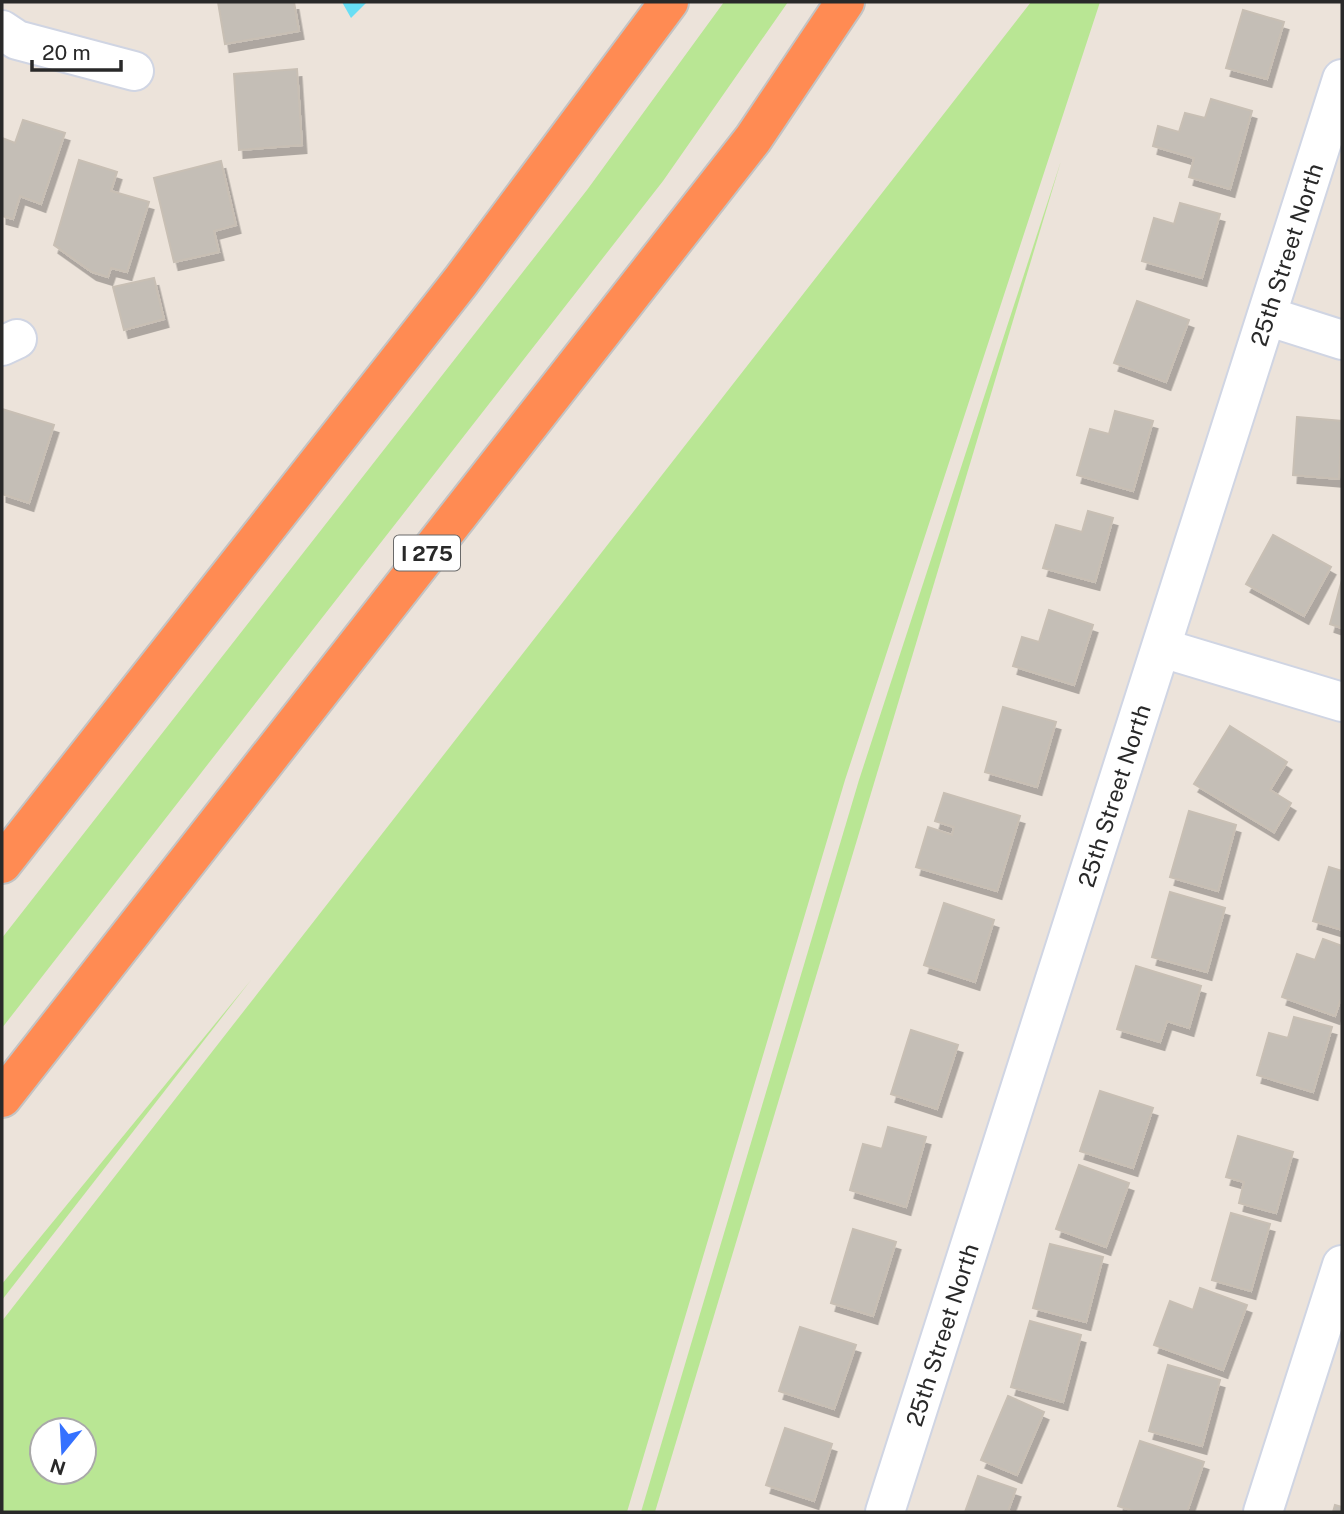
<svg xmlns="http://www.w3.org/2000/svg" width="1344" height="1514" font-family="'Public Sans',sans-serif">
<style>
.green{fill:#b9e694;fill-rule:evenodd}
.water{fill:#68def4}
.building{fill:#c4beb6;stroke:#c8bfb4;stroke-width:2;filter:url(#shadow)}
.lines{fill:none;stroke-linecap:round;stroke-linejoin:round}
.minor-casing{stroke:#d0d5e3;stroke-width:42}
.highway-casing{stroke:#c3c3c3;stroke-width:42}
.minor{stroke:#fff;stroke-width:38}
.highway{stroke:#ff8b53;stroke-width:38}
.labels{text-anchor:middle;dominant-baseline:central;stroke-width:7;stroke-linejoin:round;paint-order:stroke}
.shield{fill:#fff;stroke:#696969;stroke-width:2}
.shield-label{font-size:21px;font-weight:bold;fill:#292929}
.street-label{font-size:23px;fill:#292929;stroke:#fff}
</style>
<defs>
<filter id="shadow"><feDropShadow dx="4.5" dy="8" stdDeviation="0" flood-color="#0004"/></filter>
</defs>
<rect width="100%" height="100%" fill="#ece3da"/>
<!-- green -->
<g class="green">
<path d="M 724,2 L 788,2 L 663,181 L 2,1028 L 2,938 L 587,190 Z"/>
<path d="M 1031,2 L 1100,2 L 845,780 L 627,1512 L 2,1512 L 2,1321 ZM 42,1430 L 84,1430 L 84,1472 L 42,1472 Z"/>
<path d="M 1061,161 L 655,1512 L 641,1512 L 859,780 Z"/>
<path d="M 251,980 L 2,1300 L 2,1284 Z"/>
</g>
<!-- water -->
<path class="water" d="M 342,2 L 367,2 L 351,18 Z"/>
<!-- building -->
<g class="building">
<path d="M 218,2 L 294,2 L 299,31 L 225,44 Z"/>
<path d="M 1243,10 L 1284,22 L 1267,79 L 1226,68 Z"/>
<path d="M 297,69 L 302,145 L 239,150 L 234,74 Z"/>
<path d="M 1211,99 L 1252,111 L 1230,189 L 1189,177 L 1194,158 L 1153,146 L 1158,126 L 1179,132 L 1185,113 L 1205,118 Z"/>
<path d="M 23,120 L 65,133 L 41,204 L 20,196 L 13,219 L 2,216 L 2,138 L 15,143 Z"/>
<path d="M 79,160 L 117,172 L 111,191 L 149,202 L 127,272 L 111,268 L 108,277 L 92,272 L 54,245 Z"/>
<path d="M 221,161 L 236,225 L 214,231 L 219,252 L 174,262 L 154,178 Z"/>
<path d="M 1180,203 L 1220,214 L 1202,278 L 1142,261 L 1154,218 L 1174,224 Z"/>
<path d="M 154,278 L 164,319 L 124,330 L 113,287 Z"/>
<path d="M 1137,301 L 1189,320 L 1166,382 L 1114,363 Z"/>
<path d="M 2,409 L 54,425 L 29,503 L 2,494 Z"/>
<path d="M 1115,411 L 1153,421 L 1133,491 L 1077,475 L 1090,429 L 1109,434 Z"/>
<path d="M 1297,417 L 1342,421 L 1339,479 L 1293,475 Z"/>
<path d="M 1088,511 L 1113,518 L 1095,582 L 1043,568 L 1056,525 L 1082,532 Z"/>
<path d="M 1273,535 L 1331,567 L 1304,616 L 1246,584 Z"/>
<path d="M 1342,580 L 1342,628 L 1330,624 Z"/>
<path d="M 1049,610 L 1093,625 L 1074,685 L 1013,666 L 1022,637 L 1039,642 Z"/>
<path d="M 1003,707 L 1056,722 L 1037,787 L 985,772 Z"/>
<path d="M 1230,726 L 1287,762 L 1270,790 L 1291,803 L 1274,832 L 1194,784 Z"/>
<path d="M 944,793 L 1020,816 L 997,891 L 916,867 L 928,827 L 952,835 L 954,827 L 935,821 Z"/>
<path d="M 1189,811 L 1236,825 L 1218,891 L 1170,877 Z"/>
<path d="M 1329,867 L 1342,871 L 1342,930 L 1313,921 Z"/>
<path d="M 1170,892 L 1225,908 L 1207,972 L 1152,957 Z"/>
<path d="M 944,903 L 994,920 L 975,982 L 924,965 Z"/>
<path d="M 1323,939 L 1342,946 L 1342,995 L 1335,1016 L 1282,997 L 1297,954 L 1315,960 Z"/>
<path d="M 1136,966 L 1201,986 L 1189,1028 L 1167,1021 L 1160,1042 L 1117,1029 Z"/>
<path d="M 1294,1017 L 1332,1027 L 1313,1092 L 1257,1075 L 1269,1033 L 1288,1038 Z"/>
<path d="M 911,1030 L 958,1045 L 937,1109 L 891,1094 Z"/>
<path d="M 1100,1091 L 1153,1108 L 1133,1168 L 1080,1151 Z"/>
<path d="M 888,1127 L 926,1137 L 906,1207 L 850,1190 L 863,1144 L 882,1149 Z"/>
<path d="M 1238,1136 L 1293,1152 L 1276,1213 L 1239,1203 L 1244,1182 L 1226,1177 Z"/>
<path d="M 1079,1165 L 1129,1183 L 1106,1247 L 1056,1229 Z"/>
<path d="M 1231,1213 L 1270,1224 L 1251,1291 L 1212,1280 Z"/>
<path d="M 853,1229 L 896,1242 L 873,1316 L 831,1303 Z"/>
<path d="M 1050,1244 L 1103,1257 L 1086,1322 L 1033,1308 Z"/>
<path d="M 1200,1288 L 1247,1305 L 1223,1370 L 1154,1345 L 1170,1301 L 1193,1310 Z"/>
<path d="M 1030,1321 L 1081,1335 L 1063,1402 L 1011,1387 Z"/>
<path d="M 800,1327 L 856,1345 L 834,1409 L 779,1391 Z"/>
<path d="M 1168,1365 L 1220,1380 L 1202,1446 L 1149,1431 Z"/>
<path d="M 1008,1396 L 1044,1412 L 1017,1475 L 981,1460 Z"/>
<path d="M 785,1428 L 832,1444 L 814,1501 L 766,1485 Z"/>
<path d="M 1140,1441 L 1204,1462 L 1187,1512 L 1137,1512 L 1118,1506 Z"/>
<path d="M 978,1476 L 1016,1489 L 1008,1511 L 1010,1512 L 965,1512 Z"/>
<path d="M 1335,1505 L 1342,1507 L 1342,1512 L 1333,1512 Z"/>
</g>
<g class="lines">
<!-- minor casing -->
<g class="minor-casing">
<g id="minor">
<path d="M 2,30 L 17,40 L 134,71"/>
<path d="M 1267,316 L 1342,340"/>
<path d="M 2,346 L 17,339"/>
<path d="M 1162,648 L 1342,702"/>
<path id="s1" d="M 885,1512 L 1342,79"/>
<path d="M 1263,1512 L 1342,1265"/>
</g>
</g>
<!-- highway casing -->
<g class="highway-casing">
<g id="highway">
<path d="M 2,864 L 461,281 L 669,2"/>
<path d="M 2,1098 L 753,139 L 845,2"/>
</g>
</g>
<!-- minor -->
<use href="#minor" class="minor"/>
<!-- highway -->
<use href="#highway" class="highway"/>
</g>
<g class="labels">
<!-- shield labels -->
<rect class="shield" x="394" y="535.5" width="66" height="35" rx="5"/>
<g class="shield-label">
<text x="427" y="553">I 275</text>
</g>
<!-- street labels -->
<g class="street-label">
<text stroke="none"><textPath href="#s1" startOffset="1320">25th Street North</textPath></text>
<text stroke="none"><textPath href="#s1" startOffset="752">25th Street North</textPath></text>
<text stroke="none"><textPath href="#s1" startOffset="186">25th Street North</textPath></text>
</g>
</g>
<!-- border -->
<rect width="1344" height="1514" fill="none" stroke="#292929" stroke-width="7"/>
<!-- north arrow -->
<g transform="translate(63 1451) rotate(198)"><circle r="33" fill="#ffffff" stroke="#a9a9a9" stroke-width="2"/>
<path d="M0-5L12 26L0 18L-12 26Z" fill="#3571ff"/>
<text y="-10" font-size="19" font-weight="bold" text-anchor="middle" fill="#292929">N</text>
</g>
<!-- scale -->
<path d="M32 60v10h89v-10" fill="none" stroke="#292929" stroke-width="3.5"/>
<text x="42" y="60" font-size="21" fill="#292929" stroke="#ffffff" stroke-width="5" paint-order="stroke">20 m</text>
</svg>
